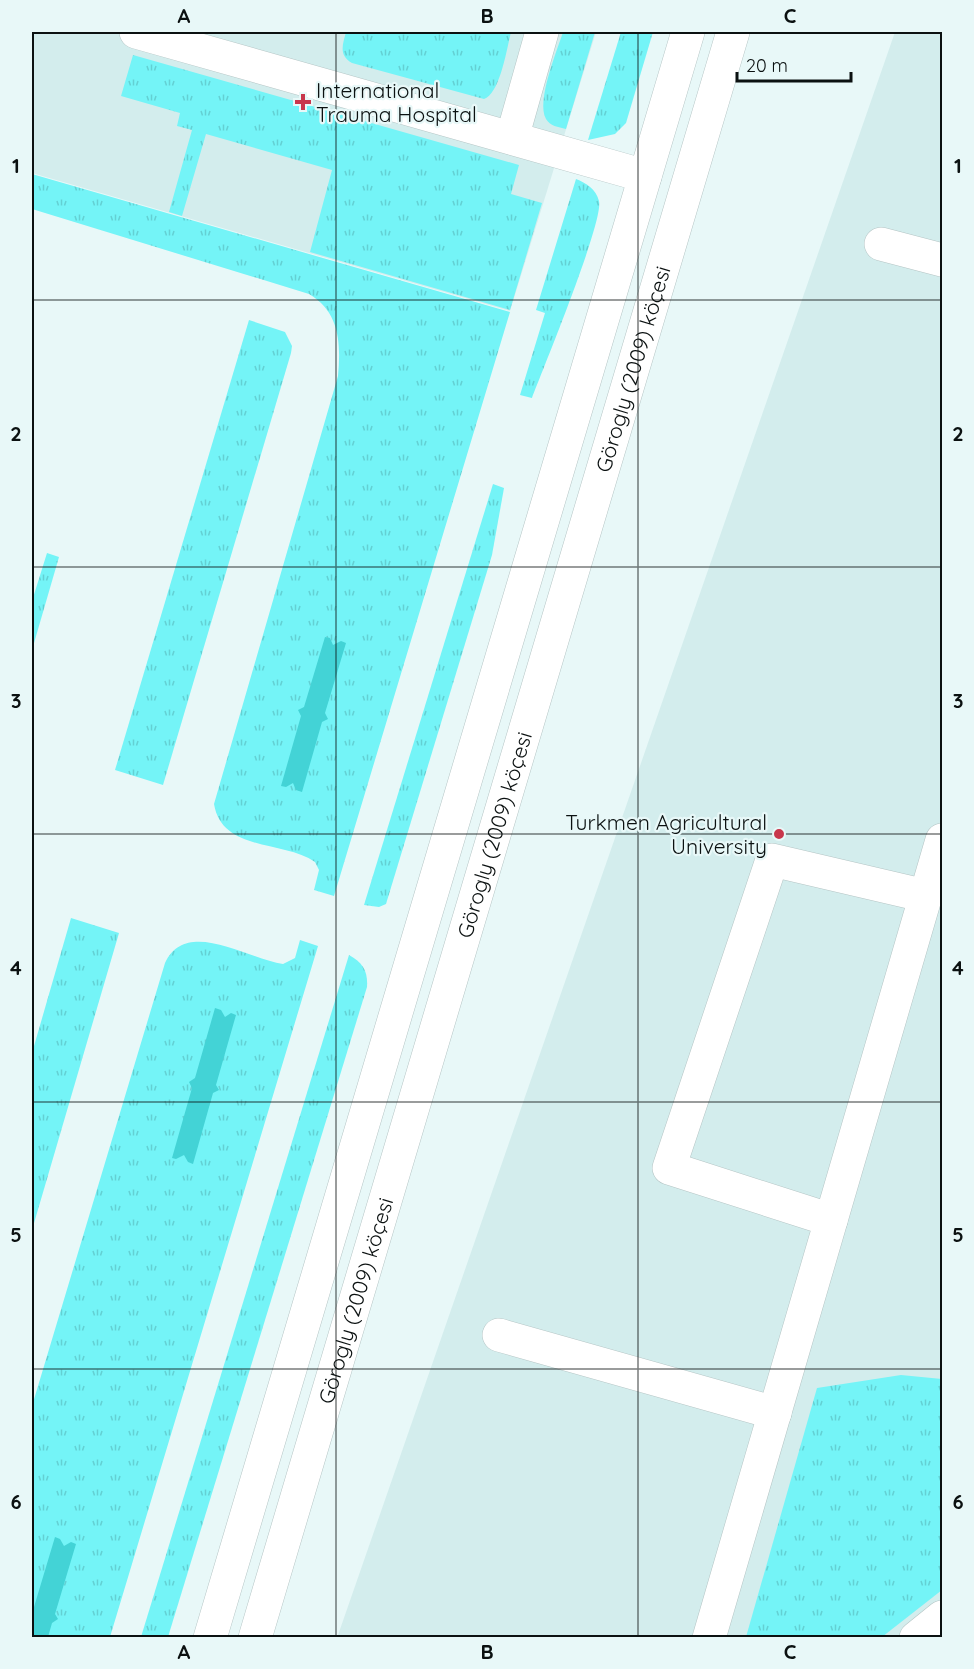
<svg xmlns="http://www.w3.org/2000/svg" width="974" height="1669" font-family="Quicksand,sans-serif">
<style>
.built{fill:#d3eded}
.grass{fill:url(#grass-tufts)}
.water{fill:#43d3d6}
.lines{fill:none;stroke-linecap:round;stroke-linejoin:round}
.minor-casing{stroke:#b5c5c5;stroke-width:34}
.major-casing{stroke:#b5c5c5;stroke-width:34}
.minor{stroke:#fff;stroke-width:33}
.major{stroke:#fff;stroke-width:33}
.grid{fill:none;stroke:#0b1111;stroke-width:1.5;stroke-opacity:0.55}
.poi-dot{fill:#c8374c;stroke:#e8f8f8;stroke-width:2}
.labels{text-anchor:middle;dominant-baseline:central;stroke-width:4.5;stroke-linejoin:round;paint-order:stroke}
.poi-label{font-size:21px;fill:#0b1111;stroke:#e8f8f8;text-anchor:start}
.street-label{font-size:21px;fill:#0b1111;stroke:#e8f8f8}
.neatline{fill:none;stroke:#0b1111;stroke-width:2}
.grid-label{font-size:20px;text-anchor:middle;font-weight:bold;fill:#0b1111}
</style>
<defs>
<pattern id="grass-tufts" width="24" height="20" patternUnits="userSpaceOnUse" patternTransform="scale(1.5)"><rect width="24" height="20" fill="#74f4f7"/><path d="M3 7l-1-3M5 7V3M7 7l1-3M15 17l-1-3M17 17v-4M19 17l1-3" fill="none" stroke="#63d0d3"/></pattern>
</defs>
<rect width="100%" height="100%" fill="#e8f8f8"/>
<!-- built -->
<g class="built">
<path d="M 32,32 L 596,32 L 510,311 L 32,173 Z"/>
<path d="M 895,32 L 942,32 L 942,1637 L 337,1638 Z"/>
</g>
<!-- grass -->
<g class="grass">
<path d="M 346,32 L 511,32 C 507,48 500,94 484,99 L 352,63 C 338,55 343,44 346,32 Z"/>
<path d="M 563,32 L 595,32 L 566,129 C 558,127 550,126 546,119 C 536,101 557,51 563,32 Z"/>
<path d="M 621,32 L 653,32 L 626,123 L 615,134 L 588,140 Z"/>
<path d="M 133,55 L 519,165 L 511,194 L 542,203 L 510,310 L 310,252 L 332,170 L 206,134 L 182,216 L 169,212 L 192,130 L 177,126 L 180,113 L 121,96 Z"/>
<path d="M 32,174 L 510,312 L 334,896 L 314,890 L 319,870 L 315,862 C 283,840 222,852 214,804 L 338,376 C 341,344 340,312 309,294 L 32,209 Z"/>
<path d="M 576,179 C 586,183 596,189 599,201 C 604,221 543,369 532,398 L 520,395 L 545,313 L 536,310 Z"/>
<path d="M 249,320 L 285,332 L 292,346 L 291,353 L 163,785 L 115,770 Z"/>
<path d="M 493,484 L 504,488 L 492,555 L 386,904 L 379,907 L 364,905 Z"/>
<path d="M 47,553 L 59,557 L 32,650 L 32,601 Z"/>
<path d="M 71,918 L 119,933 L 32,1230 L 32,1053 Z"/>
<path d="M 300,940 L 318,946 L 110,1637 L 32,1638 L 32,1406 L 165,963 C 186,917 248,959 283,964 L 295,958 Z"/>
<path d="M 349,955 C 363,963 368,971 367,987 L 168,1637 L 141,1637 Z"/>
<path d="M 901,1375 L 942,1379 L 942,1590 L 882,1637 L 746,1637 L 817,1388 Z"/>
</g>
<!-- water -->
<g class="water">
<path d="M 325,637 L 330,638 L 333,645 L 341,641 L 346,643 L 325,713 L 328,719 L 322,722 L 302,792 L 296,790 L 293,783 L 286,787 L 281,786 L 301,716 L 298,710 L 304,707 Z"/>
<path d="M 215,1008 L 221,1010 L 225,1017 L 231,1013 L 236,1015 L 216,1085 L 219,1090 L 213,1093 L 193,1164 L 188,1162 L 184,1155 L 176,1159 L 172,1158 L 192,1088 L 189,1082 L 195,1078 Z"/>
<path d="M 55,1537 L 60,1539 L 64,1546 L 71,1542 L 76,1544 L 55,1614 L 58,1619 L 52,1623 L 48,1637 L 32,1637 L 32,1609 L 34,1607 Z"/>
</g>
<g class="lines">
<!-- minor casing -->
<g class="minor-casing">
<g id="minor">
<path d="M 136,32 L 645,176"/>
<path d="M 512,138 L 542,32"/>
<path d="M 881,244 L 942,260"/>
<path d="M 831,1220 L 669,1168 L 772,860 L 926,896"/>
<path d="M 499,1335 L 775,1413"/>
<path d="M 709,1638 L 942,840"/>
<path d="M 916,1638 L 942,1617"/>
</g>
</g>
<!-- major casing -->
<g class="major-casing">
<g id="major">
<path d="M 210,1638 L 688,32"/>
<path id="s1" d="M 255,1638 L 733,32"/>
</g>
</g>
<!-- minor -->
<use href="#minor" class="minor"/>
<!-- major -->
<use href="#major" class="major"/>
</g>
<!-- grid -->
<path class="grid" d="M 336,32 L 336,1638M 638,32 L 638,1638M 32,300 L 942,300M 32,567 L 942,567M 32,834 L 942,834M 32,1102 L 942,1102M 32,1369 L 942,1369"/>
<!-- markers -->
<g class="poi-dot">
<path d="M300 93h6v6h6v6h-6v6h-6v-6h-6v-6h6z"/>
<circle cx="779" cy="834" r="6"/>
</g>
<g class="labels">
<!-- poi labels -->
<g class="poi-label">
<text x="316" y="90">International<tspan x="316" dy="24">Trauma Hospital</tspan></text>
<text x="767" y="822" text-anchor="end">Turkmen Agricultural<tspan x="767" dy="24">University</tspan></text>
</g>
<!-- street labels -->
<g class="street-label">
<text stroke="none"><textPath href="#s1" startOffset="1324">Görogly (2009) köçesi</textPath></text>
<text stroke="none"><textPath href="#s1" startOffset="838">Görogly (2009) köçesi</textPath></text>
<text stroke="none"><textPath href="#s1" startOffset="352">Görogly (2009) köçesi</textPath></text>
</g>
</g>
<!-- border -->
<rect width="974" height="1669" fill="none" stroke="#e8f8f8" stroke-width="66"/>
<!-- scale -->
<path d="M737 72v9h114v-9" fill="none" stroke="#0b1111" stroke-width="3"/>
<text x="746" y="72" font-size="18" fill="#0b1111" stroke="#e8f8f8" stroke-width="4.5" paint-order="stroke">20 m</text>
<rect x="33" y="33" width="908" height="1603" class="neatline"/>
<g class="grid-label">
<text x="184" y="23">A</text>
<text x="487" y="23">B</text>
<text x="790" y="23">C</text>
<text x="16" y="173">1</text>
<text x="958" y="173">1</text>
<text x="16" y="441">2</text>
<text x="958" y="441">2</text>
<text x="16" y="708">3</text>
<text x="958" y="708">3</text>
<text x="16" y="975">4</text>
<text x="958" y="975">4</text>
<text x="16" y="1242">5</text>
<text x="958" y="1242">5</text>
<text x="16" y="1509">6</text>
<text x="958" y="1509">6</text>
<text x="184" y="1659">A</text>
<text x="487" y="1659">B</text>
<text x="790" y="1659">C</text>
</g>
</svg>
